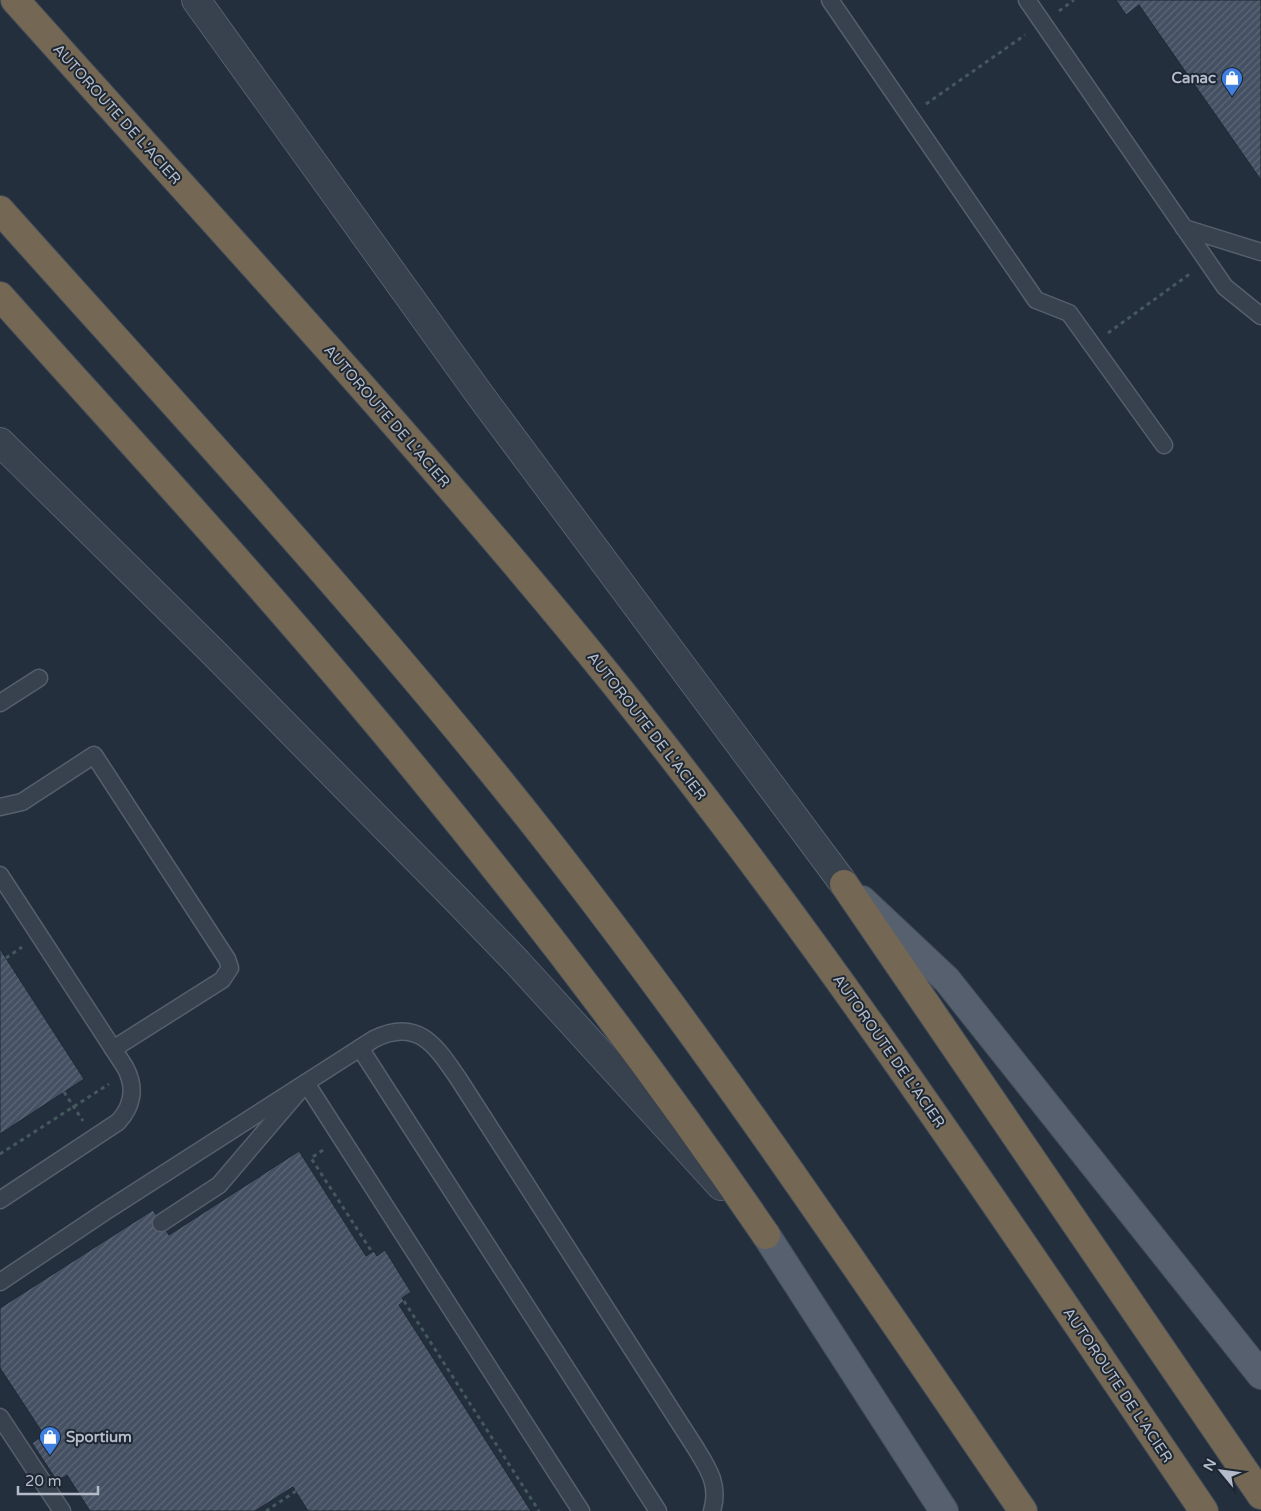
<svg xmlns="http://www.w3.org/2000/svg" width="1261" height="1511" font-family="'Varela Round',sans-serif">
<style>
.building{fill:url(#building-hatch);stroke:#1f2835}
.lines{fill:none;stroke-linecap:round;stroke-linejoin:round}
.service-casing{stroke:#565f6c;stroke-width:19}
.tertiary-casing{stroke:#565f6c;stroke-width:30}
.primary-casing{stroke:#414a57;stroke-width:30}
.motorway-casing{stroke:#434c59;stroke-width:30}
.path{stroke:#44595c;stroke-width:3;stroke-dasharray:4 4;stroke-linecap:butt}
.service{stroke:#38414e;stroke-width:16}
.tertiary{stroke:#38414e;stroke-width:28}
.primary{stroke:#56606e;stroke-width:28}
.motorway{stroke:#746855;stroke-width:28}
.labels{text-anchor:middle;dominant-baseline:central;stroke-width:4;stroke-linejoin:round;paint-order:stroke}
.poi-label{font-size:15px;font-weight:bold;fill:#b4bcc9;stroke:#1d2633;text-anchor:end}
.street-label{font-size:15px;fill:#b4bcc9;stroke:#1d2633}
</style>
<defs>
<pattern id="building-hatch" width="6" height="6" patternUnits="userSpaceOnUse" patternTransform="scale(1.25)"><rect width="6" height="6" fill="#455162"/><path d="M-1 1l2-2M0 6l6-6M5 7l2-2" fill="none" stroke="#5d6877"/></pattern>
</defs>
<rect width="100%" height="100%" fill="#242f3e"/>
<!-- building -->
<g class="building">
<path d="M 1116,0 L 1261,0 L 1261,180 L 1139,5 L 1126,15 Z"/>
<path d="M 0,949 L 84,1079 L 0,1134 Z"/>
<path d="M 299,1151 L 366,1256 L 374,1251 L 377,1256 L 385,1250 L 411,1292 L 402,1298 L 404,1301 L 399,1305 L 531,1511 L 308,1511 L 293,1487 L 255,1511 L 90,1511 L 67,1475 L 57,1481 L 32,1443 L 44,1435 L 0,1368 L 0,1308 L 153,1210 L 169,1235 Z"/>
</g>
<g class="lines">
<!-- service casing -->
<g class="service-casing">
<g id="service">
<path d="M 830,0 L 1036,300 L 1069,313 L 1164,445"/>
<path d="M 1027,0 L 1225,287 L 1261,316"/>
<path d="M 1184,228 L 1261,252"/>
<path d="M 0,703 L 39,678"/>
<path d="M 0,807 L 22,802 L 94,755 L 227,959 L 230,968 L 222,980 L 113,1049"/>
<path d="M 0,875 L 125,1067 C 136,1087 133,1106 118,1122 L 0,1200"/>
<path d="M 360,1048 L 658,1511"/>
<path d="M 161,1223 L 219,1185 L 306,1083 L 581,1511"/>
<path d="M 0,1282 L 106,1211 L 374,1039 C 418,1017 436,1046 458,1078 L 695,1447 C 708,1468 720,1485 712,1511"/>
<path d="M 0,1417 L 62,1511"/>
</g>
</g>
<!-- tertiary casing -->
<g class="tertiary-casing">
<g id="tertiary">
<path d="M 196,0 L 480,395 L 844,884"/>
<path d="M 0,442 L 214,653 L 460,903 L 517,962 L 721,1186"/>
</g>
</g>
<!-- primary casing -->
<g class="primary-casing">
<g id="primary">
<path d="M 862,900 L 947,980 L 1261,1375"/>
<path d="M 766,1235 L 944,1511"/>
</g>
</g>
<!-- motorway casing -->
<g class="motorway-casing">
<g id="motorway">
<path d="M 15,0 C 217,226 424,448 615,684 C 827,948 1014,1231 1204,1511"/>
<path d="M 0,210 C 185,417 374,620 546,839 C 715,1055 868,1284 1023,1511"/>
<path d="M 0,296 C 119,429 241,561 356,698 C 501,870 639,1049 766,1235"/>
<path d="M 844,884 L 1261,1495"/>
</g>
</g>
<!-- path -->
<g class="path">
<path d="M 1059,11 L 1074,0"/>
<path d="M 926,104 L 1025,35"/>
<path d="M 1108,333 L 1191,273"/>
<path d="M 6,958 L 22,947"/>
<path d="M 64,1092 L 83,1121"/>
<path d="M 323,1150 L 311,1158 L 372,1252"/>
<path d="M 0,1154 L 109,1084"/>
<path d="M 404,1301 L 539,1511"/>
<path d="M 266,1511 L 296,1491"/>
</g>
<!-- service -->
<use href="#service" class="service"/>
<!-- tertiary -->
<use href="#tertiary" class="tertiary"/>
<!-- primary -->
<use href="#primary" class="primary"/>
<!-- motorway -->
<use href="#motorway" class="motorway"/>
</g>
<!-- icons -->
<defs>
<g id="shop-pin" transform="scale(1.125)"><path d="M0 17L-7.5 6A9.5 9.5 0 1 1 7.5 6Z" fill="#3f7fe0" stroke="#1d2633"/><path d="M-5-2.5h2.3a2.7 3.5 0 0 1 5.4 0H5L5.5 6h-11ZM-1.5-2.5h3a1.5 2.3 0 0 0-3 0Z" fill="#fff"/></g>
</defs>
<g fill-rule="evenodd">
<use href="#shop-pin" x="1232" y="78"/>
<use href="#shop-pin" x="50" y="1437"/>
</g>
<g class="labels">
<!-- poi labels -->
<g class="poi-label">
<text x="1216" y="78">Canac</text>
<text x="66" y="1437" text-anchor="start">Sportium</text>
</g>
<!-- street labels -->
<g class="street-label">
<text transform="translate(117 114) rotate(48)">AUTOROUTE DE L'ACIER</text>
<text transform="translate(387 416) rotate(49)">AUTOROUTE DE L'ACIER</text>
<text transform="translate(647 726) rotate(52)">AUTOROUTE DE L'ACIER</text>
<text transform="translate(889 1051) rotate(55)">AUTOROUTE DE L'ACIER</text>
<text transform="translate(1118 1385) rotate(56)">AUTOROUTE DE L'ACIER</text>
</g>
</g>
<!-- north arrow -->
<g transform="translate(1221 1471) rotate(299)" stroke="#1d2633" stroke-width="4" paint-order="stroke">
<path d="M0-4L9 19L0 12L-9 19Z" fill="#b4bcc9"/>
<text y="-8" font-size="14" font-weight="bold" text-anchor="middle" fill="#b4bcc9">N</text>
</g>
<!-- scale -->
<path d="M18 1486v8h80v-8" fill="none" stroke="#b4bcc9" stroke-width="2.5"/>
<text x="25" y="1486" font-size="15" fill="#b4bcc9" stroke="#1d2633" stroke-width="4" paint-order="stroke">20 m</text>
</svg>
